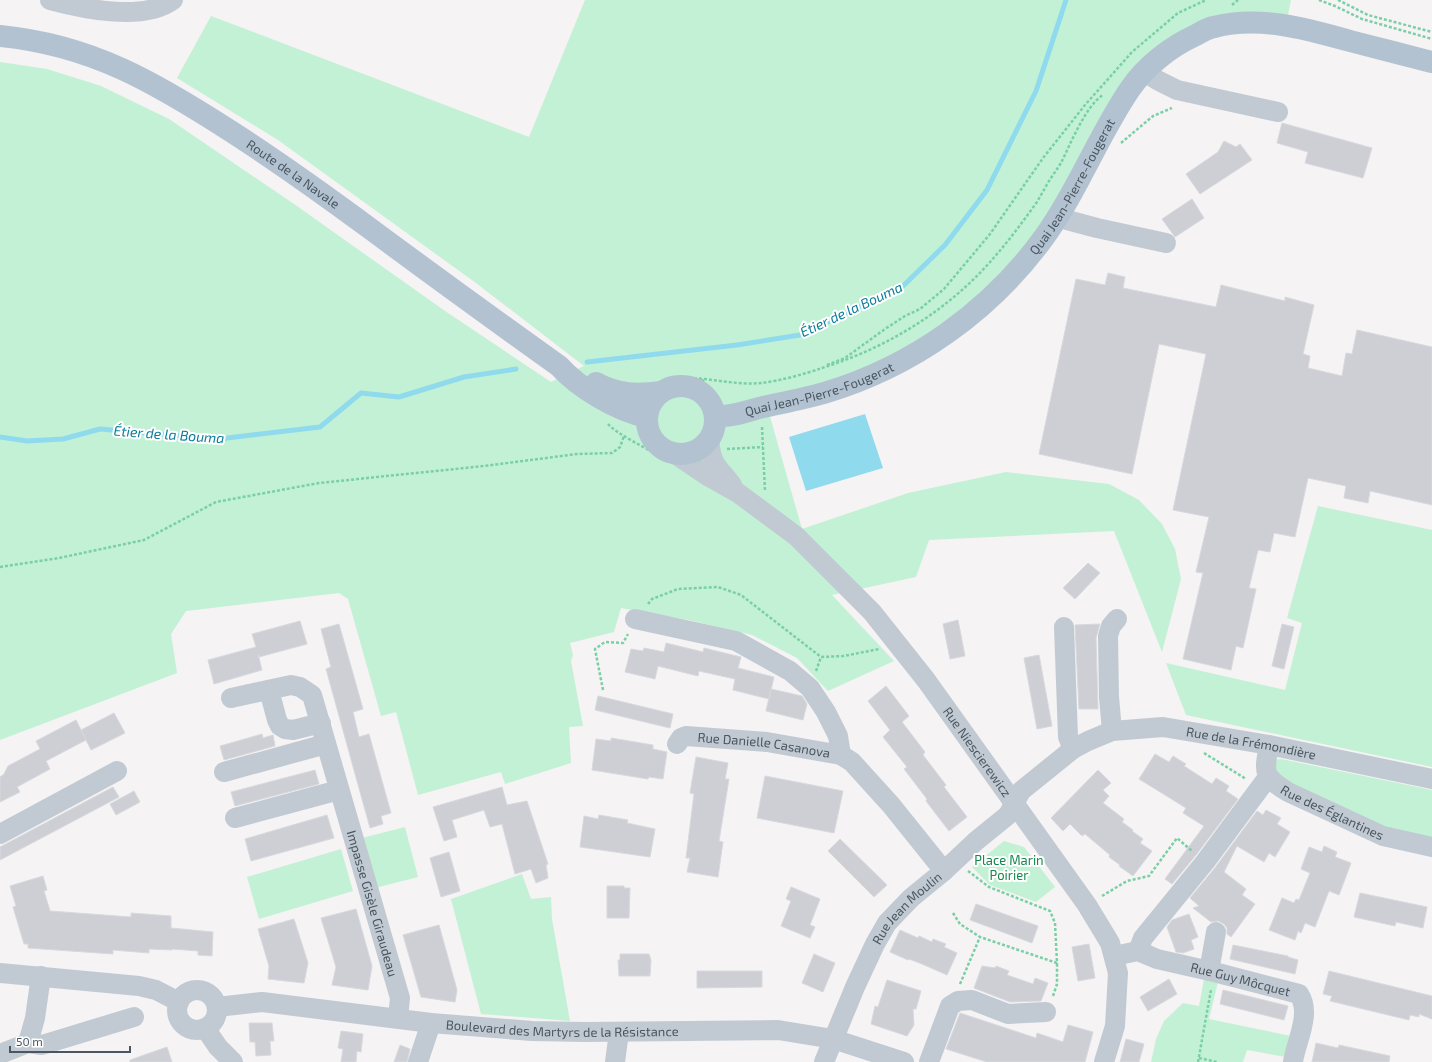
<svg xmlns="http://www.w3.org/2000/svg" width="1432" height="1062" font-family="'Exo 2',sans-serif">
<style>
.green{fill:#c3f1d5}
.water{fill:#90daee}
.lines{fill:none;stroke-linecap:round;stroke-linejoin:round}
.stream{stroke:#90daee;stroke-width:5}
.building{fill:#cdcfd5;stroke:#d7d9de}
.path{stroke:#7ad0a6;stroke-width:2.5;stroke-dasharray:3 2;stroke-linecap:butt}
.minor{stroke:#c1cad2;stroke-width:20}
.major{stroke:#b3c2d1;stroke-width:22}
.labels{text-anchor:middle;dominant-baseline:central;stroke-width:4;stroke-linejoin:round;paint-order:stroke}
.street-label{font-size:13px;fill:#4a5661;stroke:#fff}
.park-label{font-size:13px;fill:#17864f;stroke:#fff}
.water-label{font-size:14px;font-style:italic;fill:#0c7c9b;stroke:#fff}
</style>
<rect width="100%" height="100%" fill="#f5f3f3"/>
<!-- green -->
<g class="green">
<path d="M 585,0 L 1291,0 L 1287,20 L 1159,52 L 1053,214 L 1010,270 L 915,346 L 854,377 L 765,399 L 802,529 L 908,493 L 1006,472 L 1109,484 L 1139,500 L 1162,524 L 1175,549 L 1181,579 L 1162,652 L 1114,531 L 929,540 L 916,577 L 832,595 L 894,661 L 828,691 L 797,658 L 752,635 L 689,620 L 621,608 L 614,632 L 570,643 L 573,655 L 571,661 L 583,726 L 569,727 L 571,763 L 505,784 L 501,772 L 418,795 L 396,712 L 381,716 L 348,599 L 339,593 L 186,611 L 171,634 L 177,673 L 0,740 L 0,62 L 47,69 L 101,86 L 169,119 L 294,204 L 445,311 L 551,382 L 584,366 L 476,283 L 278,140 L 177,78 L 211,16 L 529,137 Z"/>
<path d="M 1318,506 L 1432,530 L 1432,767 L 1186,715 L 1166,663 L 1285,690 L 1302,623 L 1287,618 Z"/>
<path d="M 1281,759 L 1432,790 L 1432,841 L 1389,832 L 1274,776 L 1273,760 Z"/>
<path d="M 405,827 L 418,877 L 375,888 L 362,838 Z"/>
<path d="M 1004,841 L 1024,847 L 1055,887 L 1036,902 L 990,885 L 972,867 Z"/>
<path d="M 341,849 L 353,891 L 259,919 L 247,877 Z"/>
<path d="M 522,874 L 531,899 L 551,897 L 552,919 L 570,1021 L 481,1014 L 451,899 Z"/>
<path d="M 1204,979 L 1218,982 L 1209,1019 L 1291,1036 L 1286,1057 L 1247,1050 L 1243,1062 L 1151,1062 L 1156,1039 L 1164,1021 L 1183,1003 L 1199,1006 Z"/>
</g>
<!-- water -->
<path class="water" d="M 865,414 L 883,468 L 806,491 L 789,437 Z"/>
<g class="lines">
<!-- stream -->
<g class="stream">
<path d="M 587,362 L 737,345 L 800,335 L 902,287 L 945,245 L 987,190 L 1036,91 L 1066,0"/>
<path d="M 0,437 L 27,441 L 63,439 L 100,429 L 219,439 L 320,427 L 361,393 L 399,397 L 464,377 L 516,369"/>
</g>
</g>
<!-- building -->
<g class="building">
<path d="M 1282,123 L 1372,148 L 1363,178 L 1305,163 L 1308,152 L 1277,143 Z"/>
<path d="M 1224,141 L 1236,147 L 1240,144 L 1252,160 L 1200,194 L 1186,174 L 1218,152 Z"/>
<path d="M 1192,199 L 1204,218 L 1175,237 L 1162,219 Z"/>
<path d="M 1108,273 L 1125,277 L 1123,288 L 1216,307 L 1221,285 L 1285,301 L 1285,297 L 1314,305 L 1303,354 L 1310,356 L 1308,368 L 1342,376 L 1346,353 L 1352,354 L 1357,330 L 1432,347 L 1432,505 L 1370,491 L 1368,503 L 1344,498 L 1346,486 L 1308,478 L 1295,537 L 1274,533 L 1270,552 L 1258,550 L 1249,588 L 1256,589 L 1243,648 L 1236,646 L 1231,670 L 1183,659 L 1203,573 L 1196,572 L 1209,517 L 1173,510 L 1206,354 L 1159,344 L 1132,474 L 1039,454 L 1076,279 L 1105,285 Z"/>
<path d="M 1088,563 L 1100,573 L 1075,599 L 1063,588 Z"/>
<path d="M 958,620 L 965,656 L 950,659 L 943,624 Z"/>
<path d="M 300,621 L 307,644 L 259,657 L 258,654 L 262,670 L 214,684 L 208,660 L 256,647 L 252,634 Z"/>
<path d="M 339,624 L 363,709 L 353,712 L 359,737 L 369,734 L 391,813 L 381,816 L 383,824 L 370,828 L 326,669 L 331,667 L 321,629 Z"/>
<path d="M 1100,624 L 1096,638 L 1098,709 L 1079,709 L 1075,625 Z"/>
<path d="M 1282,624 L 1294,627 L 1284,669 L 1272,666 Z"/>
<path d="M 666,643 L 703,652 L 704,648 L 741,657 L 738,668 L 774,677 L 769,699 L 733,690 L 735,679 L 699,671 L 698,676 L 658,666 L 655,679 L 625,672 L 631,649 L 643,651 L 644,648 L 664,652 Z"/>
<path d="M 1039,655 L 1052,726 L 1037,729 L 1024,658 Z"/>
<path d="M 886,686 L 909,716 L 902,722 L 925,752 L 923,755 L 946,785 L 944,787 L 967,817 L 949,831 L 926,801 L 927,799 L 904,769 L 907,767 L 883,737 L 890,730 L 868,701 Z"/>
<path d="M 771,689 L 802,696 L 807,704 L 803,720 L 766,711 Z"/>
<path d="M 598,696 L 673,714 L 670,728 L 595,710 Z"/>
<path d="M 114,713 L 125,733 L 91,750 L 81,730 Z"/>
<path d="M 76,720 L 86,740 L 46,761 L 50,769 L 17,787 L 20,792 L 0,802 L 0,777 L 4,774 L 8,766 L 40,749 L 36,741 Z"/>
<path d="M 262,734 L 263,738 L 273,735 L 275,746 L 224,760 L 220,746 Z"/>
<path d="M 611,738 L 653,745 L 653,749 L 667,752 L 663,779 L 649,777 L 648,779 L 592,770 L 596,739 L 611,741 Z"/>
<path d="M 1155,754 L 1169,762 L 1173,756 L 1186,764 L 1184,766 L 1212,784 L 1216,778 L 1229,786 L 1226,791 L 1238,799 L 1196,855 L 1172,884 L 1165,879 L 1204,826 L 1183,813 L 1186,808 L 1139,779 Z"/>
<path d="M 696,757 L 728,763 L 725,779 L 729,779 L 719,841 L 723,842 L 718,877 L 687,872 L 690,858 L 686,858 L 694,794 L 690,793 Z"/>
<path d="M 315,770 L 319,784 L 235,806 L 231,792 Z"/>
<path d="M 1098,770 L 1111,783 L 1103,790 L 1109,796 L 1103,803 L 1124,819 L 1122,822 L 1133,830 L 1132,831 L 1143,839 L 1140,843 L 1152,851 L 1133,876 L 1119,866 L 1120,865 L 1109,857 L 1110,855 L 1085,834 L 1082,836 L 1070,824 L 1063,831 L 1051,818 Z"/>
<path d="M 765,776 L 843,791 L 834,833 L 757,818 Z"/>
<path d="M 113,787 L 119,797 L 0,860 L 0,847 Z"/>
<path d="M 502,787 L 507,805 L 527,801 L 548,864 L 546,865 L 548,878 L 536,883 L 531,869 L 515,874 L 502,824 L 490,827 L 484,810 L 452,820 L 457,837 L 444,841 L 433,807 Z"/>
<path d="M 134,791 L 140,802 L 116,815 L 110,804 Z"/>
<path d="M 1266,810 L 1281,818 L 1277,824 L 1290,832 L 1275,857 L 1269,853 L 1264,862 L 1237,846 L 1224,872 L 1246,889 L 1242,895 L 1255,904 L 1231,937 L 1227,934 L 1227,928 L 1224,924 L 1218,921 L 1211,922 L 1193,908 L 1199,906 L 1190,898 L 1214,869 L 1257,811 L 1263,815 Z"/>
<path d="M 327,815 L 334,838 L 251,861 L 245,839 Z"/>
<path d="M 599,815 L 628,820 L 627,823 L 655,829 L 650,857 L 580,847 L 584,816 L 598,819 Z"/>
<path d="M 840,839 L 887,885 L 874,897 L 828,851 Z"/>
<path d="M 1324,846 L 1337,852 L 1335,857 L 1351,863 L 1339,895 L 1329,891 L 1315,927 L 1305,923 L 1301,933 L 1298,931 L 1295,940 L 1269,930 L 1282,898 L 1294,903 L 1296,899 L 1299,900 L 1310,873 L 1301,869 L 1309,847 L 1322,852 Z"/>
<path d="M 449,852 L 460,891 L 441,897 L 430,858 Z"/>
<path d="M 43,876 L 47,890 L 44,891 L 50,911 L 131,917 L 131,913 L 171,916 L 171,928 L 213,932 L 212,956 L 198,955 L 198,951 L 172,949 L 172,950 L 149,949 L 149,953 L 113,950 L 113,954 L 28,948 L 28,944 L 24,944 L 13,907 L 16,906 L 10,886 Z"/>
<path d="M 607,886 L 624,886 L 624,888 L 630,888 L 629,918 L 607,918 Z"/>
<path d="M 791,887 L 820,899 L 810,925 L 815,927 L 810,938 L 781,926 L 791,901 L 786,899 Z"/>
<path d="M 1360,893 L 1427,907 L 1423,928 L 1396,922 L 1395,926 L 1354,917 Z"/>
<path d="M 976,904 L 1038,926 L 1032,943 L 970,920 Z"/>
<path d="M 356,909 L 372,966 L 368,990 L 332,985 L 336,967 L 321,918 Z"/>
<path d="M 1189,914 L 1198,937 L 1191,940 L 1194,949 L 1183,953 L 1176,952 L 1167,927 L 1172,920 Z"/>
<path d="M 294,919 L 308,963 L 304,983 L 268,979 L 269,966 L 258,929 Z"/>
<path d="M 439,925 L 457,990 L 455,1002 L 421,997 L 403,935 Z"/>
<path d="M 900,930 L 918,938 L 919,936 L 932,942 L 933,939 L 946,944 L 944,947 L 957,953 L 947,975 L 922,964 L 909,959 L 908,960 L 890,952 Z"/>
<path d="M 1089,944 L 1095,978 L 1078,981 L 1072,947 Z"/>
<path d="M 1233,945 L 1288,956 L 1288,957 L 1298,960 L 1295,974 L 1230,959 Z"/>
<path d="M 620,954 L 649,954 L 651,960 L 650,976 L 619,976 L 618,960 L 620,960 Z"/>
<path d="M 814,954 L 835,963 L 823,992 L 802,983 Z"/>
<path d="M 982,966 L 995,968 L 996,966 L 1009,971 L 1007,975 L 1033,984 L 1035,978 L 1048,983 L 1041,1001 L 1010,1002 L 974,988 Z"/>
<path d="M 697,971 L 762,971 L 762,987 L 697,988 Z"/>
<path d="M 1329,971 L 1432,996 L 1432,1019 L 1419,1014 L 1419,1017 L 1410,1015 L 1409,1020 L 1330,1001 L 1332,996 L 1323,994 Z"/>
<path d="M 1169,979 L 1177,994 L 1148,1011 L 1140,997 Z"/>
<path d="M 887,980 L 921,991 L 916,1009 L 913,1009 L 914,1025 L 907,1036 L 871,1024 L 875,1006 L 878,1007 Z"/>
<path d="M 1223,990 L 1288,1006 L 1284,1020 L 1220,1004 Z"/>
<path d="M 960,1013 L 1036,1038 L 1037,1033 L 1063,1042 L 1068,1025 L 1093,1032 L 1085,1062 L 987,1062 L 946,1049 Z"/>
<path d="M 249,1023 L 272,1023 L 274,1041 L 270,1041 L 271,1055 L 256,1056 L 255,1042 L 250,1042 Z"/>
<path d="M 341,1031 L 363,1034 L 361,1052 L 357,1051 L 356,1062 L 341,1062 L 343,1049 L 338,1048 Z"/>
<path d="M 1126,1039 L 1144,1044 L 1139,1062 L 1120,1062 Z"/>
<path d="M 1316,1043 L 1338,1048 L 1339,1045 L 1390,1056 L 1389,1062 L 1312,1062 Z"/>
<path d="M 400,1045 L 410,1049 L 407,1062 L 394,1062 Z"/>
<path d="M 167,1047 L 172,1062 L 130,1062 L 130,1060 Z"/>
</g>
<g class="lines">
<!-- path -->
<g class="path">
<path d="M 1319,0 L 1335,6 L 1362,19 L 1432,39"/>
<path d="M 1338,0 L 1368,15 L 1432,32"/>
<path d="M 1232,5 L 1238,0"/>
<path d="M 1121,143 L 1153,116 L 1172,108"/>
<path d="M 827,365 L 845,358 L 885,329 L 905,316 L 920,309 L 944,289 L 990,234 L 1043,158 L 1085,105 L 1132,52 L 1178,13 L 1206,0"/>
<path d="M 674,379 C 703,375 732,386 761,383 C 779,381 805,374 822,368 C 889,347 951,309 997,254 C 1011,238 1024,220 1037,202 C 1041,195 1045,188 1049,181 C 1053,175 1057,169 1061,163 C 1070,145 1086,105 1103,95"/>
<path d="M 693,387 L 705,379"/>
<path d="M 693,387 L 695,378"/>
<path d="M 608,424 C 617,434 644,447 658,455"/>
<path d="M 762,427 L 765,491"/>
<path d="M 727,449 L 763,447"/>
<path d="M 0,567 L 59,558 L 144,540 L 216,502 L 319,483 L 484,466 L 577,454 L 612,453 L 620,447 L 624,436"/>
<path d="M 648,604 L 652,599 L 678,589 L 718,587 L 741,595 L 821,657"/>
<path d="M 816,671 L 821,657 L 844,656 L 879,649"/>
<path d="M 603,690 L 595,649 L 605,642 L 623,643 L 628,634"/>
<path d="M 1204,753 L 1246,779"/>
<path d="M 968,871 L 989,887 L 1050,911 L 1055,923 L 1057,963 L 980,937"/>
<path d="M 1102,896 L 1127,881 L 1149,876 L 1177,838 L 1192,851"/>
<path d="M 953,913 L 960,924 L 980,937 L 960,984"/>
<path d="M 1053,996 L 1057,984 L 1057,963"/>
<path d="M 1199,1058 L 1217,1062"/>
<path d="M 1198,1062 L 1211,990"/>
</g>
<!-- minor -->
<g class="minor">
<path d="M 50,0 C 84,9 143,22 173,0"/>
<path d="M 1145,72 L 1157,80 L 1177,90 L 1278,112"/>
<path d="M 1059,215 L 1067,220 L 1097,228 L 1166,243"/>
<path d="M 709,440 C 712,467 717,465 732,485"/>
<path id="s1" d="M 675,454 L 706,475 L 738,493 L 796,536 L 872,612 L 926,680 L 1087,905 L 1110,943 L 1118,973 L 1115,1026 L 1104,1062"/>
<path d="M 635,619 L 736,641 L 790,671 L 810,688 L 826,712 L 838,736 L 841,755"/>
<path d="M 1064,627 L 1068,737 L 1073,749"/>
<path d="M 269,690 L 277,720 L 280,726 L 285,729 L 293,730 L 321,723"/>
<path id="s2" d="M 231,698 L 291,685 L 300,687 L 312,695 L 400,998 L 398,1018"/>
<path d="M 1112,731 L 1109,697 L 1108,636 L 1111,626 L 1117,619"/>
<path id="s3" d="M 677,744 L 681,738 L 686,736 L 767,742 L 841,755 L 852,762 L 891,805 L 944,871"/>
<path id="s4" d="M 1269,745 C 1264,772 1262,776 1288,792 L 1383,836 L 1432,847"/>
<path d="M 224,772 L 326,744"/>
<path d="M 235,818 L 339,790"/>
<path d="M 0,834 L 117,771"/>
<path d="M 1138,951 L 1143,938 L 1205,862 L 1268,777"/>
<path id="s5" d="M 1114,956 L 1138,951 L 1157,959 L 1214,972 L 1299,994 C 1312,1014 1296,1041 1293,1062"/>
<path d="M 1209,971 L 1216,932"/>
<path d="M 0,973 L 139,986 L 156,990 L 179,1002"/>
<circle cx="197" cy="1010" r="20"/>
<path id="s6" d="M 217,1007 L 262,1002 L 431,1023 L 532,1031 L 584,1032 L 778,1030 L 833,1039 L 904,1062"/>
<path d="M 205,1028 L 218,1047 L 233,1062"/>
<path d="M 28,1043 L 35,1018 L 41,976"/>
<path d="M 0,1054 L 28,1043 L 42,1045 L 134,1017"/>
<path d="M 418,1062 L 431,1023"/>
<path d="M 615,1062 L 619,1032"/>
<path id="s7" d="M 824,1062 L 855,987 L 875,944 L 887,923 L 911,898 L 944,871 L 976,841 L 1008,815 L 1021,791 L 1073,749 L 1088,741 L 1112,731 L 1163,727 L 1269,745 L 1432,779"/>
<path d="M 929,1062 L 950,1006 L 958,1001 L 972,1000 L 1008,1014 L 1046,1012"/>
</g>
<!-- major -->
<g class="major">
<path id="s8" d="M 0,36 C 92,45 156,83 232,132 C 280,163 326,196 372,230 C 434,276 496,321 559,366 C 579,388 617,411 647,417"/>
<path d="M 596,383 C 618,395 637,395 661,392"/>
<circle cx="681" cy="420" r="34"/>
<path id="s9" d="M 716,416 C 730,417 745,412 759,408 C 781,403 803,399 824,393 C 912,367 991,311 1045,236 C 1078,190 1098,136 1130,89 C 1145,67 1170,47 1194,36 C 1200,33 1207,28 1214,27 C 1259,15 1307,29 1350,41 C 1377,48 1405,55 1432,62"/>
</g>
</g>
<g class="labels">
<!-- street labels -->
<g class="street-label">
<text stroke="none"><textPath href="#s8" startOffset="328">Route de la Navale</textPath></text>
<text stroke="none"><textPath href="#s9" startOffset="443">Quai Jean-Pierre-Fougerat</textPath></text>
<text stroke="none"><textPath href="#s9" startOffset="107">Quai Jean-Pierre-Fougerat</textPath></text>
<text stroke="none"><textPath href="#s7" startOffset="593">Rue de la Frémondière</textPath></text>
<text stroke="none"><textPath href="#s3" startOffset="91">Rue Danielle Casanova</textPath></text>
<text stroke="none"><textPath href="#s1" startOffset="429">Rue Niescierewicz</textPath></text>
<text stroke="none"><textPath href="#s4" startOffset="106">Rue des Églantines</textPath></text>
<text stroke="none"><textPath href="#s2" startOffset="302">Impasse Gisèle Giraudeau</textPath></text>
<text stroke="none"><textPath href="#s7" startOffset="177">Rue Jean Moulin</textPath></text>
<text stroke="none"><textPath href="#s5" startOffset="131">Rue Guy Môcquet</textPath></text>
<text stroke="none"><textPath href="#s6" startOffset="347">Boulevard des Martyrs de la Résistance</textPath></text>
</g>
<!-- park labels -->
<g class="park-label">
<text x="1009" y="860">Place Marin<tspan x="1009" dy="15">Poirier</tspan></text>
</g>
<!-- water labels -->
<g class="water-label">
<text transform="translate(851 309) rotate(-25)">Étier de la Bouma</text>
<text transform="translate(169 434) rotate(4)">Étier de la Bouma</text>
</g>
</g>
<!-- scale -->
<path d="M10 1046v6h120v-6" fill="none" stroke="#4a5661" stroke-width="2"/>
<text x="16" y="1046" font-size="12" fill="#4a5661" stroke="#ffffff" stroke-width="3" paint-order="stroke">50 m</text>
</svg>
